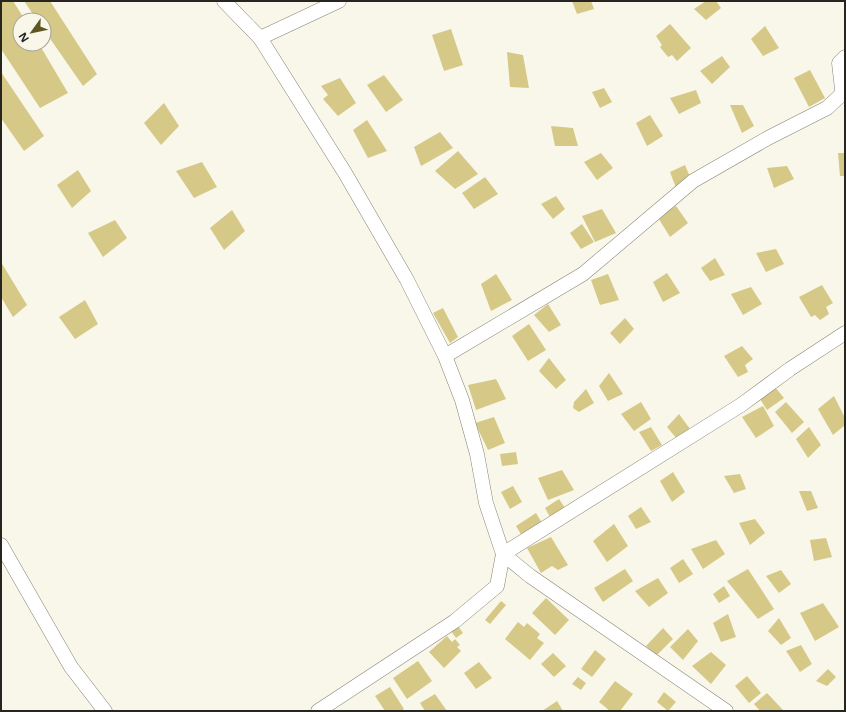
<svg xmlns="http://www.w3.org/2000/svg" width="846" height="712" font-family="'Noto Sans',sans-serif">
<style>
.building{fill:#d6c988}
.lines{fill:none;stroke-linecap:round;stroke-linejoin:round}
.minor-casing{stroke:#858276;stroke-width:15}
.minor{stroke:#fff;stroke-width:14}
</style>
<rect width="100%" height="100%" fill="#f9f7e9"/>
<!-- building -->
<g class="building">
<path d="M 1,1 L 13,1 L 25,20 L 20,20 L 20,44 L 39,44 L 68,93 L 40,108 L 1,49 Z"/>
<path d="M 24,1 L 50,1 L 97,74 L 83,86 L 44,30 L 44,20 L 37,20 Z"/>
<path d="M 572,1 L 591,1 L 594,9 L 577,14 Z"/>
<path d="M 706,1 L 716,1 L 721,8 L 706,20 L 694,9 Z"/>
<path d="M 670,24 L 691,48 L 677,61 L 672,55 L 668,57 L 660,47 L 662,45 L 656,36 Z"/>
<path d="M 765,26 L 779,48 L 763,56 L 751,39 Z"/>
<path d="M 451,29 L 463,65 L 444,71 L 432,35 Z"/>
<path d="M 507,52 L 523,55 L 529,88 L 510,87 Z"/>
<path d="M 722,56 L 730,67 L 712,84 L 700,71 Z"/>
<path d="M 810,70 L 825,98 L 809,107 L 794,78 Z"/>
<path d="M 1,72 L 44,136 L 24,151 L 1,118 Z"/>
<path d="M 384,75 L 403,100 L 386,112 L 367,85 Z"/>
<path d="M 340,78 L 356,103 L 338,116 L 323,99 L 328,95 L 321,86 Z"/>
<path d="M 604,88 L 612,102 L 600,108 L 592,92 Z"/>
<path d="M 696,90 L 701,103 L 679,114 L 670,98 Z"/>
<path d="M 164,103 L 179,126 L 161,145 L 144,123 Z"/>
<path d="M 730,105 L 743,105 L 754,126 L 742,133 Z"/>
<path d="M 650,115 L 663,136 L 647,146 L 636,123 Z"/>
<path d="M 367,120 L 387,151 L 368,158 L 353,130 Z"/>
<path d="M 551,126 L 573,128 L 578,146 L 555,146 Z"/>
<path d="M 440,132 L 453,148 L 421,166 L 414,147 Z"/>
<path d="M 458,151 L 478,174 L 455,189 L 435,171 Z"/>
<path d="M 601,153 L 613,168 L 597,180 L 584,162 Z"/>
<path d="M 838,153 L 845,153 L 845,176 L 840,176 Z"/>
<path d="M 202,162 L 217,187 L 194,198 L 176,171 Z"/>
<path d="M 685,165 L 690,177 L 676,188 L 670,172 Z"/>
<path d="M 787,166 L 794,179 L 774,188 L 767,168 Z"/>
<path d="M 78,170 L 91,191 L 72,208 L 57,185 Z"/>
<path d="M 485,177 L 498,194 L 474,209 L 462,193 Z"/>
<path d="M 556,196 L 565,209 L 553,219 L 541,204 Z"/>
<path d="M 676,206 L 688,223 L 670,237 L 657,216 Z"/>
<path d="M 602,209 L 616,233 L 595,242 L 582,216 Z"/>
<path d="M 232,210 L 245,231 L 224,250 L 210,228 Z"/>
<path d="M 115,220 L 127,238 L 103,257 L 88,233 Z"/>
<path d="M 582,224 L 594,242 L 581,249 L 570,233 Z"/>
<path d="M 776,249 L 784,264 L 766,272 L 756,253 Z"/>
<path d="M 715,258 L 725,275 L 710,281 L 701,268 Z"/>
<path d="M 1,262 L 27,305 L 13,317 L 1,297 Z"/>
<path d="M 667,273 L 680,293 L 663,302 L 653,282 Z"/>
<path d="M 496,274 L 512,300 L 491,311 L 481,284 Z"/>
<path d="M 608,274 L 619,300 L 600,305 L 591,280 Z"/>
<path d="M 822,285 L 833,303 L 826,307 L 829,314 L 820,320 L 815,315 L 811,317 L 799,297 Z"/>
<path d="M 751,287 L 762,304 L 743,315 L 731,294 Z"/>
<path d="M 85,300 L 98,324 L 75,339 L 59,317 Z"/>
<path d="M 548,304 L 561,325 L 549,332 L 534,315 Z"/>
<path d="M 443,308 L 458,337 L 450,343 L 433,313 Z"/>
<path d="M 625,318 L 634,329 L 620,344 L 610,333 Z"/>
<path d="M 529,324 L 546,350 L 528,361 L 512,336 Z"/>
<path d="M 742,346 L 753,359 L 745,365 L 748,372 L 738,377 L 724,356 Z"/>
<path d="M 549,358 L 566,380 L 556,389 L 539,371 Z"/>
<path d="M 609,373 L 623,394 L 608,401 L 599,386 Z"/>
<path d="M 496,379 L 506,399 L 476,410 L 468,385 Z"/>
<path d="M 774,386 L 784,398 L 767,410 L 758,396 Z"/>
<path d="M 586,389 L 594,403 L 579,412 L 573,408 L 574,402 Z"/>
<path d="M 834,396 L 845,418 L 845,425 L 833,435 L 818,409 Z"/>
<path d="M 641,402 L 651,419 L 634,431 L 621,414 Z"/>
<path d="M 786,402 L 804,422 L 792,433 L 775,412 Z"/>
<path d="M 763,406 L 774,426 L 756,438 L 742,417 Z"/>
<path d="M 679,414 L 690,429 L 677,439 L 667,427 Z"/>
<path d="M 494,417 L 505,443 L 488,450 L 475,423 Z"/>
<path d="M 651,427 L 662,445 L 651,451 L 639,432 Z"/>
<path d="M 809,427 L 821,445 L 808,458 L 796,439 Z"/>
<path d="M 516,452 L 518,464 L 502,466 L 500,454 Z"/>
<path d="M 562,470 L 574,490 L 548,500 L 538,478 Z"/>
<path d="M 673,472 L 685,492 L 672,502 L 660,481 Z"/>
<path d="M 740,474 L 746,489 L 734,493 L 724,476 Z"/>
<path d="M 513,486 L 522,502 L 510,509 L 501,492 Z"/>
<path d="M 799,491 L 811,491 L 818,508 L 807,511 Z"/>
<path d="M 559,499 L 567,511 L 550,517 L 545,508 Z"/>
<path d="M 641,507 L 651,522 L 636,529 L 628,516 Z"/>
<path d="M 536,513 L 542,523 L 522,536 L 516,526 Z"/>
<path d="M 755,519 L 765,533 L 750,545 L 739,523 Z"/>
<path d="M 614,524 L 628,546 L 607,562 L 593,541 Z"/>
<path d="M 551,537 L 568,565 L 558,570 L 552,566 L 541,573 L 527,548 Z"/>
<path d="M 826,538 L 832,557 L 814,561 L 810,540 Z"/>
<path d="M 716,540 L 725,554 L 703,569 L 691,549 Z"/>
<path d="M 683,559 L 693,574 L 679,583 L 670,568 Z"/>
<path d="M 625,569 L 633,581 L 603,602 L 594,588 Z"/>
<path d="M 748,569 L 774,609 L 758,619 L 727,581 Z"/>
<path d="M 781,570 L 791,584 L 779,593 L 766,576 Z"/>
<path d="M 658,578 L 668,593 L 649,607 L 635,591 Z"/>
<path d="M 724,586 L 730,596 L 719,603 L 713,594 Z"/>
<path d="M 546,598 L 569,620 L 555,635 L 532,613 Z"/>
<path d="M 501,601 L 506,605 L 490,624 L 485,620 Z"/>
<path d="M 823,603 L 839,627 L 815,641 L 800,613 Z"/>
<path d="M 728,614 L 736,637 L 721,642 L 713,623 Z"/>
<path d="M 779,618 L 791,638 L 781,645 L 768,631 Z"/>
<path d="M 518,622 L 524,627 L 527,623 L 540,634 L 537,638 L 544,643 L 530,660 L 505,639 Z"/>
<path d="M 458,626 L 463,633 L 456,638 L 451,631 Z"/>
<path d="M 663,628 L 673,639 L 656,656 L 646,646 Z"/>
<path d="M 688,629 L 698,641 L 683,660 L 670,647 Z"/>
<path d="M 447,636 L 452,642 L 455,639 L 460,645 L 457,647 L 461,651 L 444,668 L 429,652 Z"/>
<path d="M 801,645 L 812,664 L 800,672 L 786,651 Z"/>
<path d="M 595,650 L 606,659 L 592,677 L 581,669 Z"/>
<path d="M 711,652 L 726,665 L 711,684 L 692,666 Z"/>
<path d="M 553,653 L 566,666 L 554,677 L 541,664 Z"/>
<path d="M 418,661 L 432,681 L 407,699 L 393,678 Z"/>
<path d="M 479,662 L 492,678 L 476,689 L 464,673 Z"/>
<path d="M 828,669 L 836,677 L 827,686 L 816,681 Z"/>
<path d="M 747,676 L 761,693 L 749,703 L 735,686 Z"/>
<path d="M 578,677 L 586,683 L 581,690 L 572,684 Z"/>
<path d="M 615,681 L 633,694 L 620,711 L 610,711 L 599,702 Z"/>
<path d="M 390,687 L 404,709 L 401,711 L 385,711 L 375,696 Z"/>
<path d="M 664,692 L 676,702 L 668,711 L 657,702 Z"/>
<path d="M 767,693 L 784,711 L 760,711 L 754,704 Z"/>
<path d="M 435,694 L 447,711 L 425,711 L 420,703 Z"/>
<path d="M 557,701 L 563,711 L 542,711 Z"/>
</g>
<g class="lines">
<!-- minor casing -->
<g class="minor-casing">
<g id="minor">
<path d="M 224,1 L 260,38 L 345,173 L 407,280 L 445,356 L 462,400 L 477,454 L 486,503 L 503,554 L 497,586 L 455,621 L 318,711"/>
<path d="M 260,38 L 339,1"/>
<path d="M 445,356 L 583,274 L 693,181 L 768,138 L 827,108 L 841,95 L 842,89 L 839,63 L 845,57"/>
<path d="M 1,545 L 71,667 L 105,711"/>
<path d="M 503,554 L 741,405 L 790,369 L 845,333"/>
<path d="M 503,554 L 530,576 L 726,711"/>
</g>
</g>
<!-- minor -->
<use href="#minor" class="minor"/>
</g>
<!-- border -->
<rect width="846" height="712" fill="none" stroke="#262520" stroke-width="4"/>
<!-- north arrow -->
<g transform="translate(32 32) rotate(237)"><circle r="19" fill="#f9f7e9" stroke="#a5a399"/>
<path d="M0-3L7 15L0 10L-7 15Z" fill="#605622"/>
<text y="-6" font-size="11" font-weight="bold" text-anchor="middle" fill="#262520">N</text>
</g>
</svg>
